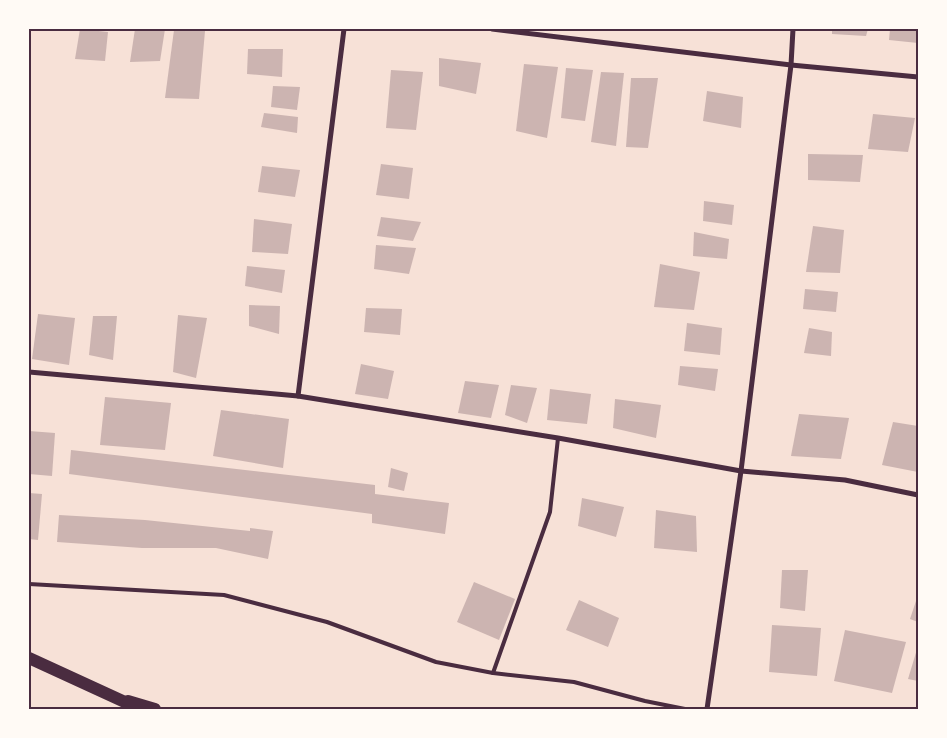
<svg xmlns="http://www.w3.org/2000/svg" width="947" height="738" font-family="'Sofia Sans Condensed',sans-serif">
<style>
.building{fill:#ccb4b1}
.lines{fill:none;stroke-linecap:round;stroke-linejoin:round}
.service{stroke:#4a2c40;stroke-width:4}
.minor{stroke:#4a2c40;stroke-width:5}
.primary{stroke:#4a2c40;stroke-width:12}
.neatline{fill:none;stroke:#4a2c40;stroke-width:2}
</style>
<rect width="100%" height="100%" fill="#f7e1d7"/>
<!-- building -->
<g class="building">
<path d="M 80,29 L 108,32 L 105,61 L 75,59 Z"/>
<path d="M 135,29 L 165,29 L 160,61 L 130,62 Z"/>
<path d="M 832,29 L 868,29 L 866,36 L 832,34 Z"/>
<path d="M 890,29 L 918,29 L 918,43 L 889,40 Z"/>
<path d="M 174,30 L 205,31 L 199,99 L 165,98 Z"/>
<path d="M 248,49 L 283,49 L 282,77 L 247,74 Z"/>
<path d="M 439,58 L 481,63 L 476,94 L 439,86 Z"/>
<path d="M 524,64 L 558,67 L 547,138 L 516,131 Z"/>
<path d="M 566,68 L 593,70 L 585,121 L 561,118 Z"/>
<path d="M 391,70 L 423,72 L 416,130 L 386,128 Z"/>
<path d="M 601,72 L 624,73 L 616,146 L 591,142 Z"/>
<path d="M 631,78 L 658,78 L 648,148 L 626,147 Z"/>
<path d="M 273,86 L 300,87 L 297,110 L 271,107 Z"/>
<path d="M 707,91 L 743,97 L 741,128 L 703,121 Z"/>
<path d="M 264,113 L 298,117 L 297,133 L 261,127 Z"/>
<path d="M 873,114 L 915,118 L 908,152 L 868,149 Z"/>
<path d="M 808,154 L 863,155 L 860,182 L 808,180 Z"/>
<path d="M 381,164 L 413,168 L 409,199 L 376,195 Z"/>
<path d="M 262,166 L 300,170 L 295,197 L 258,192 Z"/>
<path d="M 704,201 L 734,205 L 732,225 L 703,221 Z"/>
<path d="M 381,217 L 421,222 L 413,241 L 377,236 Z"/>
<path d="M 254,219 L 292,224 L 288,254 L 252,252 Z"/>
<path d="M 813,226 L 844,230 L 840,273 L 806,272 Z"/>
<path d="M 694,232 L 729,239 L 727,259 L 693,256 Z"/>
<path d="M 376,245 L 416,248 L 409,274 L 374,269 Z"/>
<path d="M 660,264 L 700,272 L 694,310 L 654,307 Z"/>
<path d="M 247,266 L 285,270 L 282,293 L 245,286 Z"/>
<path d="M 805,289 L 838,292 L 836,312 L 803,309 Z"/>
<path d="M 249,305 L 280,306 L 279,334 L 249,326 Z"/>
<path d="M 366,308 L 402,309 L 400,335 L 364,332 Z"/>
<path d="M 38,314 L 75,318 L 69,365 L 32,359 Z"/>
<path d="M 178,315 L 207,318 L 196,378 L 173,372 Z"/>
<path d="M 93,316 L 117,316 L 113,360 L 89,355 Z"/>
<path d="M 687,323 L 722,328 L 720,355 L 684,351 Z"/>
<path d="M 809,328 L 832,332 L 831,356 L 804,353 Z"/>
<path d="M 361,364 L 394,371 L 388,399 L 355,394 Z"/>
<path d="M 680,366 L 718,369 L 715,391 L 678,385 Z"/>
<path d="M 465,381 L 499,385 L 491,418 L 458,413 Z"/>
<path d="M 511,385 L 537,388 L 527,423 L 505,415 Z"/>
<path d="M 550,389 L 591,394 L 587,424 L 547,420 Z"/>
<path d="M 105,397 L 171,403 L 165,450 L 100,445 Z"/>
<path d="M 615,399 L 661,405 L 656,438 L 613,428 Z"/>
<path d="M 221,410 L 289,419 L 283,468 L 213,456 Z"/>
<path d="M 799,414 L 849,418 L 841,459 L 791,456 Z"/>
<path d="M 893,422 L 918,426 L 918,472 L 882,465 Z"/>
<path d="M 29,431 L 55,433 L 52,476 L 29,474 Z"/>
<path d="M 71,450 L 375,485 L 375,494 L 449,503 L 445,534 L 372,523 L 372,514 L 69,474 Z"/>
<path d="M 391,468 L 408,473 L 404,491 L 388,487 Z"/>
<path d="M 29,493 L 42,494 L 38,540 L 29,539 Z"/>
<path d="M 582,498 L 624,507 L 616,537 L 578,526 Z"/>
<path d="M 656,510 L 696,516 L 697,552 L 654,548 Z"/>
<path d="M 59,515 L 145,520 L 250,531 L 250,528 L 273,531 L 268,559 L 216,548 L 142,548 L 57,542 Z"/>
<path d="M 782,570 L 808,570 L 805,611 L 780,608 Z"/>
<path d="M 474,582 L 515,599 L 499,640 L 457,622 Z"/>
<path d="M 918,595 L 918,622 L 910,619 Z"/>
<path d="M 579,600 L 619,618 L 608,647 L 566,630 Z"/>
<path d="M 772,625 L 821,628 L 817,676 L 769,672 Z"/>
<path d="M 845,630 L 906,642 L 892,693 L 834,681 Z"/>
<path d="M 918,646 L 918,681 L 908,679 Z"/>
</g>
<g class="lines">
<!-- service -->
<g class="service">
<path d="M 29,584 L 224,595 L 327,622 L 436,662 L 493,673 L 574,682 L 645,701 L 685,709"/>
<path d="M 493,673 L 550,512 L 558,438"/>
<path d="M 910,709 L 911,709"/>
</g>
<!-- minor -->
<g class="minor">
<path d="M 492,29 L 791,65 L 918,77"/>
<path d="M 29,372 L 298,396 L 558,438 L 741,471 L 845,480 L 918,495"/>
<path d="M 298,396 L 344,29"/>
<path d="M 707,709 L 741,471 L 791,65 L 793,29"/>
</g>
<!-- primary -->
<g class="primary">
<path d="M 29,658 L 127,703 L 136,709"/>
<path d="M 128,701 L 155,709"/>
</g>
</g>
<!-- border -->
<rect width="947" height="738" fill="none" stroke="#fffaf5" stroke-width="60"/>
<rect x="30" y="30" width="887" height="678" class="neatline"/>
</svg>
